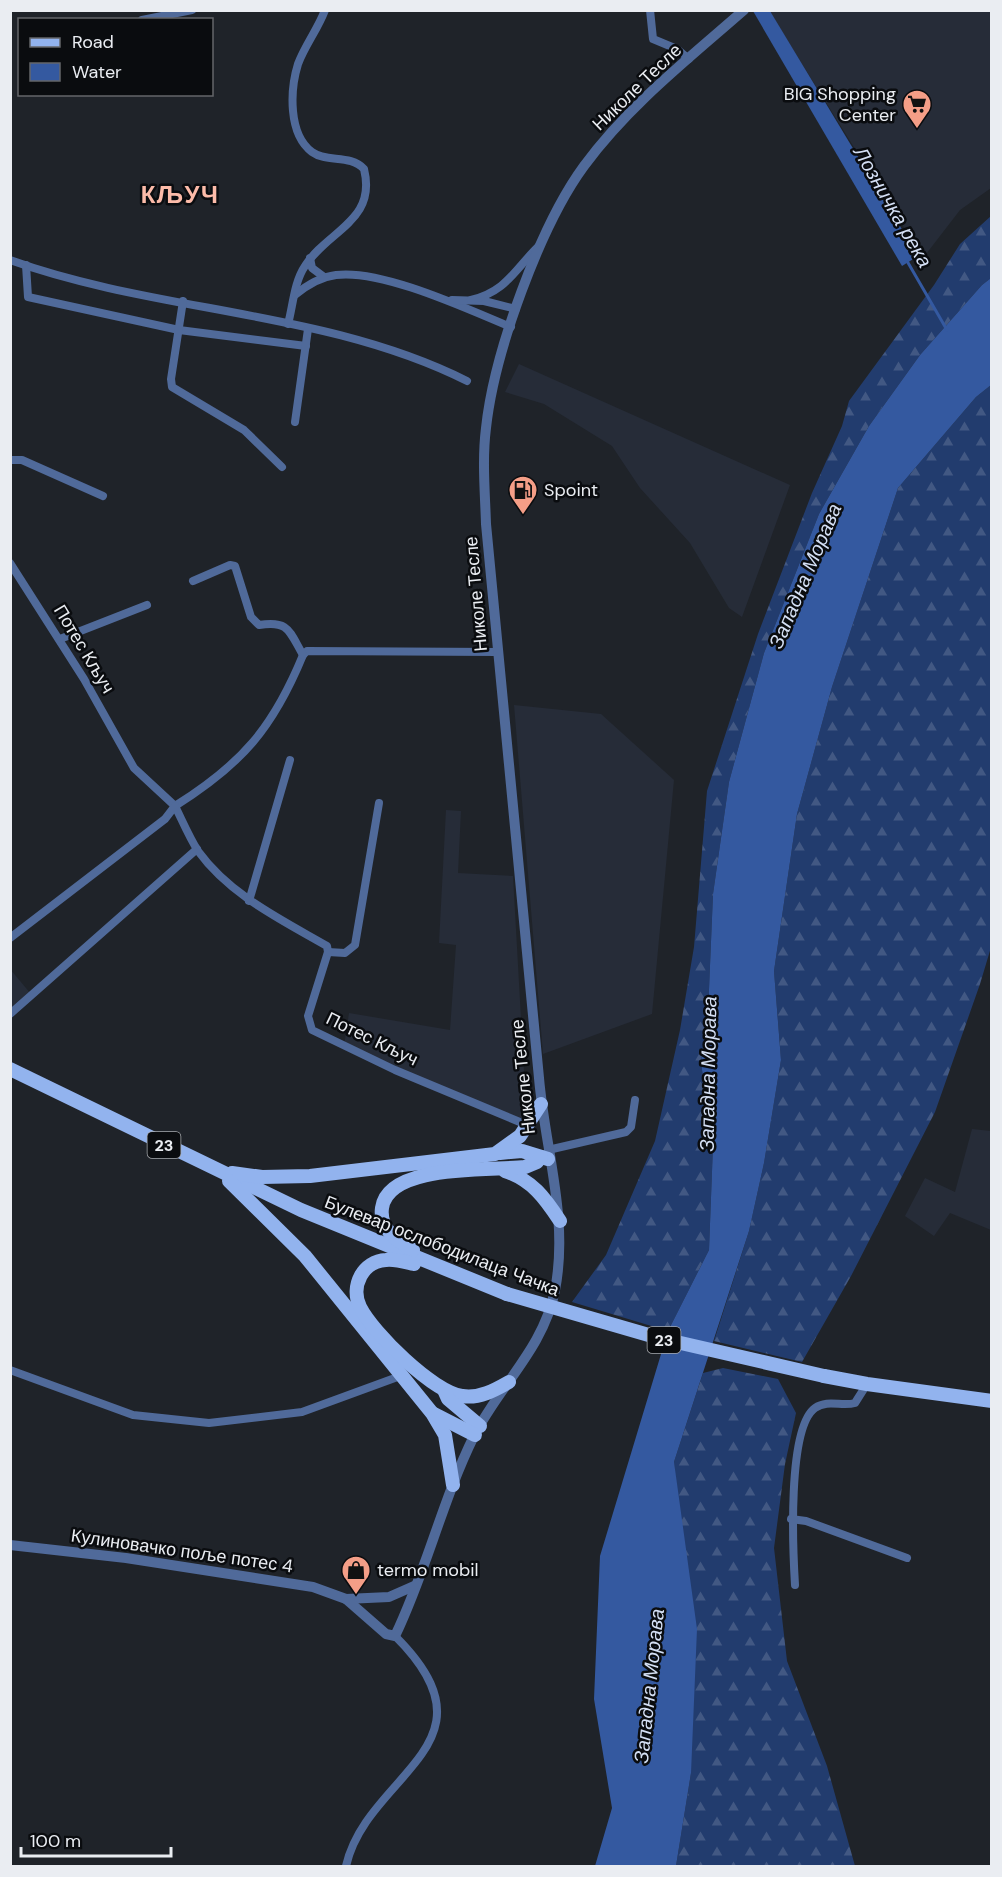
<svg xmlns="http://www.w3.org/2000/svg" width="1002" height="1877" font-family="'DM Sans',sans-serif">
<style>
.built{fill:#262c38}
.forest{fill:url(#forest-firs)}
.water{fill:#3459a0}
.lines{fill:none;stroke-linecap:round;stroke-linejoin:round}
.stream{stroke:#3459a0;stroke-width:3}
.minor{stroke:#506a9a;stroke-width:8}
.tertiary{stroke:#506a9a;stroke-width:10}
.primary{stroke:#92b3ee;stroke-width:14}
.primary-bridge{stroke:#92b3ee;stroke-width:14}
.labels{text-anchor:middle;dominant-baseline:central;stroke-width:5;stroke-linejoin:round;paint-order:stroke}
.shield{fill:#0a0c0f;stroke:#a7aaae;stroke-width:1.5}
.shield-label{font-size:16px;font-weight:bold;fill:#eaedf2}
.street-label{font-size:18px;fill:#eaedf2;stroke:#0a0c0f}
.poi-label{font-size:18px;fill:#eaedf2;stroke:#0a0c0f;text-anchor:start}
.water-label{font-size:20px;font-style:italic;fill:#d4dff4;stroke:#0a0c0f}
.district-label{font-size:24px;font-weight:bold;letter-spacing:1.5px;fill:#fcbba9;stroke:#0a0c0f}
</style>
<defs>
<pattern id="forest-firs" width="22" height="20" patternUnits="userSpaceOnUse" patternTransform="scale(1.5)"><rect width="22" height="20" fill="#223c6e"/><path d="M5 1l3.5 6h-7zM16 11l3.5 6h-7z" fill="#425883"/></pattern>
</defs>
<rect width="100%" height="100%" fill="#1f2329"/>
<!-- built -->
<g class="built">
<path d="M 769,11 L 991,11 L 991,188 L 960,210 L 923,258 Z"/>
<path d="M 519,364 L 790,485 L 742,617 L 729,608 L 690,543 L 640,488 L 612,446 L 544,404 L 505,392 Z"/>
<path d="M 514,705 L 601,714 L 674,780 L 652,1014 L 543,1054 Z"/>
<path d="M 446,810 L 461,811 L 458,873 L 513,876 L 527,1125 L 344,1046 L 349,1013 L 450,1030 L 456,945 L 439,943 Z"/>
<path d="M 10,969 L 31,994 L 10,1011 Z"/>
<path d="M 972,1129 L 991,1131 L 991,1230 L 950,1213 L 934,1236 L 905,1216 L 925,1178 L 955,1192 Z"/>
</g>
<!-- forest -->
<g class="forest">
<path d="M 991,216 L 991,278 L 982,285 L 920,355 L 869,426 L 819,514 L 764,653 L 729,782 L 713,894 L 708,1013 L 701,1063 L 713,1145 L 709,1250 L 668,1331 L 572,1302 L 606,1255 L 655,1141 L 680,1030 L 694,947 L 707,791 L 758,634 L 812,493 L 842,426 L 849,401 L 934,285 L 960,244 Z"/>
<path d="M 991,385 L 992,944 L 980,984 L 935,1112 L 851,1276 L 802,1362 L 714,1341 L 749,1231 L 764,1163 L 781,1060 L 774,971 L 797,814 L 832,687 L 898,488 L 976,397 Z"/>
<path d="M 723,1368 L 778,1379 L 796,1413 L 785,1464 L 774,1548 L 787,1661 L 827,1766 L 855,1866 L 676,1866 L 691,1773 L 674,1462 L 703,1373 Z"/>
</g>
<!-- water -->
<g class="water">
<path d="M 753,11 L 770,11 L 918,256 L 902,266 Z"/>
<path d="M 991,278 L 991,385 L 976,397 L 898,488 L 832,687 L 797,814 L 774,971 L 781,1060 L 764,1163 L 749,1231 L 674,1462 L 697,1629 L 691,1773 L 676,1866 L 595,1866 L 612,1808 L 594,1699 L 600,1556 L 668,1331 L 709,1250 L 713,1145 L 701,1063 L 708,1013 L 713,894 L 729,782 L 764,653 L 819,514 L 869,426 L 920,355 L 982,285 Z"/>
</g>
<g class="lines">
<!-- stream -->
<path class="stream" d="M 907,261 L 947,330"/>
<!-- minor -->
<g class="minor">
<path d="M 650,10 L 653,39 L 677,49 L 689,59"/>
<path d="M 142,20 L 192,10"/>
<path d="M 310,258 L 312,268 L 324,277"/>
<path d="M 10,260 C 157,313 326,310 467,381"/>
<path d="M 26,265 L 28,297 L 179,330 L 306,346"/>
<path d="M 295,295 C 307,285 320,277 336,275 C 382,269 467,309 511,327"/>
<path d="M 452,300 L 484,301 L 516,309"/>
<path d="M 471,300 C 507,291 514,270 539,246"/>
<path d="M 183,301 L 171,379 L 172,387 L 244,430 L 282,467"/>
<path d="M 288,324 C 293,306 294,282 305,266 C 328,230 377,221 364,169 C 350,154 327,163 312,152 C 288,134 290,90 298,64 C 305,45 318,29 325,10"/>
<path d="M 295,422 L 308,329"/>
<path d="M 10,460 L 22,460 L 103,496"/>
<path d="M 10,563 L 84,679 L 134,768 L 175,806 C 242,764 273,728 303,655 L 307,651 L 498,652"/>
<path d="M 193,581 L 230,565 L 235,566 L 251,617 L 259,625 C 289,620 289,631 303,655"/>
<path d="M 60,639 L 147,605"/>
<path d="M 249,901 L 290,760"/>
<path d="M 10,938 L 165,819 L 175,806 C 182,820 189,837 198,851 C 230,895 280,919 327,946 L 328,952 L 308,1016 L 312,1030 L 395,1070 L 527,1125"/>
<path d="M 328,952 L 345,953 L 355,945 L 379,803"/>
<path d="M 10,1014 L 197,849"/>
<path d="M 548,1150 L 626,1132 L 631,1127 L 635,1100"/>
<path d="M 10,1370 L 133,1415 L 209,1423 L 302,1412 L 403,1375"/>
<path d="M 791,1519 L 806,1521 L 907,1558"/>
<path d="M 795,1585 C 793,1552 787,1428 815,1408 C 828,1399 842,1407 855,1403 L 867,1384"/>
<path d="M 346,1866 C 367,1773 505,1745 395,1636"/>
</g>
<!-- tertiary -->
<g class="tertiary">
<path d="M 10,1545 L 126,1558 L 313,1587 L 346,1599 L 389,1597 L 414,1586"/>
<path d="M 346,1599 L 386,1634 L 395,1636 C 426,1572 442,1501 474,1436 C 499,1386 544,1348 555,1290 C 569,1219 545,1149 539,1078 C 521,893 504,708 486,524 C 485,492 482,460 486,428 C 494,353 540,226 584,166 C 628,106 688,59 744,10"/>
</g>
<!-- primary -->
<g class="primary">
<path d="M 10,1069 L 301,1210 L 507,1294"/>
<path d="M 500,1153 L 522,1151 L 548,1159"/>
<path d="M 505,1171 C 532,1180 545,1198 560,1221"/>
<path d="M 232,1173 L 262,1177 L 310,1176 L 495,1154 L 520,1136 L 541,1104"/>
<path d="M 229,1181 L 305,1256 L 432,1413 L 445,1435 L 453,1485"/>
<path d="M 413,1250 C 398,1241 379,1230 382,1208 C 388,1163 492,1171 525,1167 L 537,1162 L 541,1157"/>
<path d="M 414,1264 C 405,1262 395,1259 386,1260 C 363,1261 350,1286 360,1307 C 373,1333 433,1392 462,1396 C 479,1399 495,1390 509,1382"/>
<path d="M 824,1376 L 867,1384 L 992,1401"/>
<path d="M 444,1390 L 448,1399 L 480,1426"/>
<path d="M 434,1414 L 475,1435"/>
</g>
<!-- primary-bridge -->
<path class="primary-bridge" d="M 507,1294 L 659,1338 L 824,1376"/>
</g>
<!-- icons -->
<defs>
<g id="supermarket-pin" transform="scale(1.5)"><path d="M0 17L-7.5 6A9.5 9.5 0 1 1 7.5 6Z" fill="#f49e87" stroke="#0a0c0f"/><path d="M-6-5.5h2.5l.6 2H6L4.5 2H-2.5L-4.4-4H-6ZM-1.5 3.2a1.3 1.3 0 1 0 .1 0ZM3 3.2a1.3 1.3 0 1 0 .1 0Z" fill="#111"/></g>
<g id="fuel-pin" transform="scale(1.5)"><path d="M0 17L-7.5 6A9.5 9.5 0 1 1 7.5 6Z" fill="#f49e87" stroke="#0a0c0f"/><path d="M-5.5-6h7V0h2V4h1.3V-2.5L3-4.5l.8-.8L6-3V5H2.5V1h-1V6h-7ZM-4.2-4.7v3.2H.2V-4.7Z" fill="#111"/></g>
<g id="shop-pin" transform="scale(1.5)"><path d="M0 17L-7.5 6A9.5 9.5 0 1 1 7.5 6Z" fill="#f49e87" stroke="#0a0c0f"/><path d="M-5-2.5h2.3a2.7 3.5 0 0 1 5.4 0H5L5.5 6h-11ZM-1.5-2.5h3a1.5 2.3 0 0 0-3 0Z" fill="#111"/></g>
</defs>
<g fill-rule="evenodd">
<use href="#supermarket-pin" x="917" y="104"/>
<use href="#fuel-pin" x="523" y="490"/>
<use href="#shop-pin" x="356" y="1570"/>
</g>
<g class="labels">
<!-- shield labels -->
<g class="shield">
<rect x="147.5" y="1132" width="33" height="26" rx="4.5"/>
<rect x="647.5" y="1327" width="33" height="26" rx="4.5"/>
</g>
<g class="shield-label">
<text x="164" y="1145">23</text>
<text x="664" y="1340">23</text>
</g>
<!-- street labels -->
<g class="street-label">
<text transform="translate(637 87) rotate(-44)">Николе Тесле</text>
<text transform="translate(476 594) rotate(-95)">Николе Тесле</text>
<text transform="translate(84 649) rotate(59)">Потес Кључ</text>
<text transform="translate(372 1039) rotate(26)">Потес Кључ</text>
<text transform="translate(523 1077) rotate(-96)">Николе Тесле</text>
<text transform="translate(442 1246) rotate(21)">Булевар ослободилаца Чачка</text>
<text transform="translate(182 1551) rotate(8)">Кулиновачко поље потес 4</text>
</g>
<!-- poi labels -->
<g class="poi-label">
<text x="896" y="94" text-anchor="end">BIG Shopping<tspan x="896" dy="21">Center</tspan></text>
<text x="544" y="490">Spoint</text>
<text x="377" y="1570">termo mobil</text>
</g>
<!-- water labels -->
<g class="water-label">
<text transform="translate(893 207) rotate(60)">Лозничка река</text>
<text transform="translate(805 576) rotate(-67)">Западна Морава</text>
<text transform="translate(708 1074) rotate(-89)">Западна Морава</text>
<text transform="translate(649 1686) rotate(-84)">Западна Морава</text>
</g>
<!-- district labels -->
<g class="district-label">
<text x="180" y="194">КЉУЧ</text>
</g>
</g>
<!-- border -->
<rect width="1002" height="1877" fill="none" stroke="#eaedf2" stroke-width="24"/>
<!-- legend -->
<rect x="18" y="18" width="195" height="78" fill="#0a0c0f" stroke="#64666a" stroke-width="1.5"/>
<rect x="30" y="38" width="30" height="9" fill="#92b3ee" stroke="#64666a" stroke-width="1.5"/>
<text x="72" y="48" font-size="18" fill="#eaedf2">Road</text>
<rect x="30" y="63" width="30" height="18" fill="#3459a0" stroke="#64666a" stroke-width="1.5"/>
<text x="72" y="78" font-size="18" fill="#eaedf2">Water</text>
<!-- scale -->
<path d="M21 1847v9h150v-9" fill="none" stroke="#eaedf2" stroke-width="3"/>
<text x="30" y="1847" font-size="18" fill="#eaedf2" stroke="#0a0c0f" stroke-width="4.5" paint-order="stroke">100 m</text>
</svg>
